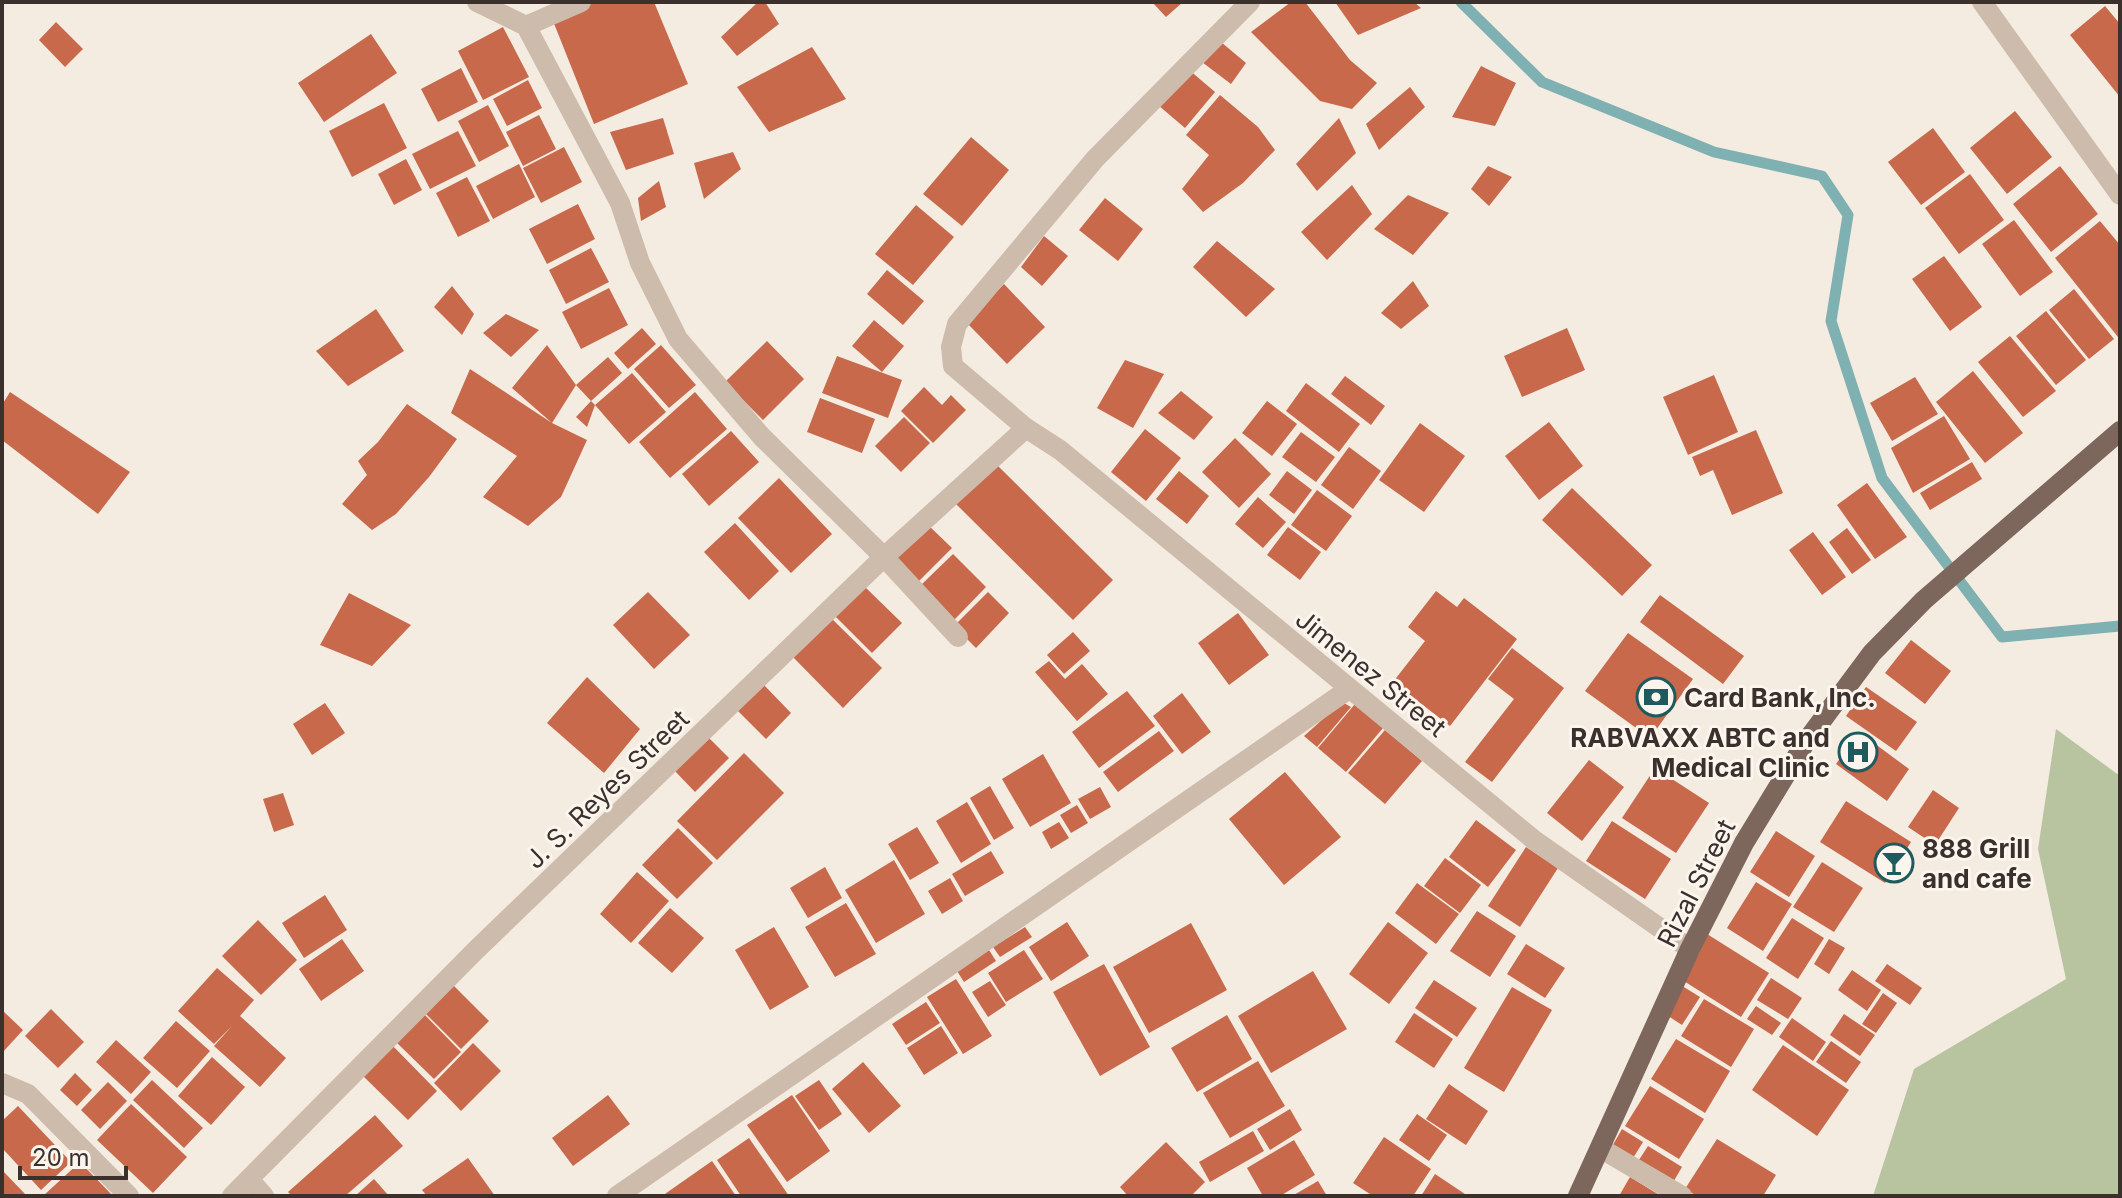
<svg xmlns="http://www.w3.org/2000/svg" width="2122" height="1198" font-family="Inter,sans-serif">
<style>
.green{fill:#b8c4a0}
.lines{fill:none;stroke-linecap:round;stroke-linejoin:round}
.stream{stroke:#7fb0b2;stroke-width:11}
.building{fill:#c8694b}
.minor{stroke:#cdbbac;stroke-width:20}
.major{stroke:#7d675c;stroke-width:20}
.labels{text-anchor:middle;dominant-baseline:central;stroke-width:6;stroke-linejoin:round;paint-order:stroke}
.street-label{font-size:26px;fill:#3b302b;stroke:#fbf5ee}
.poi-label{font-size:26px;font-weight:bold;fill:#3b302b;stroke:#fbf5ee;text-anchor:start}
</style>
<rect width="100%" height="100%" fill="#f4ebe1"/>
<!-- green -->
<path class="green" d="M 2056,729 L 2120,776 L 2120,1196 L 1873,1196 L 1914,1069 L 2066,979 L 2038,849 Z"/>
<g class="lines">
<!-- stream -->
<path class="stream" d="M 1461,2 L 1542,82 L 1714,152 L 1822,176 L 1848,215 L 1831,321 L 1882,478 L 2002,637 L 2120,626"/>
</g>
<!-- building -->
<g class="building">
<path d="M 594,2 L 654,2 L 688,84 L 594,124 L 553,21 Z"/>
<path d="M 758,2 L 765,2 L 779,24 L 737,56 L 721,37 Z"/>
<path d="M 1152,2 L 1183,2 L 1166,17 Z"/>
<path d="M 1291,2 L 1305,2 L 1350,60 L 1377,83 L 1352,109 L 1320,101 L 1251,32 Z"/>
<path d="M 1335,2 L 1414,2 L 1421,8 L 1358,35 Z"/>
<path d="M 2105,6 L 2120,24 L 2120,97 L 2070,35 Z"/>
<path d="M 56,22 L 83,49 L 65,67 L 39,40 Z"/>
<path d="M 503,27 L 529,77 L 483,100 L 458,51 Z"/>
<path d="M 371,34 L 397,73 L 324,122 L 298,83 Z"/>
<path d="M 1215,37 L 1246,63 L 1231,84 L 1198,59 Z"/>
<path d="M 812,47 L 846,99 L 769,132 L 737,87 Z"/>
<path d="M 1481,66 L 1516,83 L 1495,126 L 1452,117 Z"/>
<path d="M 461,68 L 478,102 L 438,122 L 421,89 Z"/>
<path d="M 1188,69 L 1215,92 L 1185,128 L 1158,105 Z"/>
<path d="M 528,80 L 542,108 L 507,126 L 493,99 Z"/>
<path d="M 1410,87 L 1425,107 L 1379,150 L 1366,124 Z"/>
<path d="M 1220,95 L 1258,127 L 1275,150 L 1243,183 L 1203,212 L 1182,189 L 1209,155 L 1186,135 Z"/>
<path d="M 384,103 L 407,148 L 352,177 L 329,131 Z"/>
<path d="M 488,105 L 509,146 L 479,162 L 458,121 Z"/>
<path d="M 2015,111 L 2052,157 L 2007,194 L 1970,148 Z"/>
<path d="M 539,115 L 556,149 L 523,166 L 506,132 Z"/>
<path d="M 663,118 L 674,154 L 626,170 L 610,132 Z"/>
<path d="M 1339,118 L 1356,153 L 1317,191 L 1296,164 Z"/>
<path d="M 1933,128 L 1965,172 L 1921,205 L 1888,162 Z"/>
<path d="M 458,131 L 476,166 L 430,189 L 412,154 Z"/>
<path d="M 971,137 L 1009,170 L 962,226 L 923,194 Z"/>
<path d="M 564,147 L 582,182 L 541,203 L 523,168 Z"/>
<path d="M 733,152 L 741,169 L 704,199 L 694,163 Z"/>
<path d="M 406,159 L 422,190 L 394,205 L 378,174 Z"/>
<path d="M 519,164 L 535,197 L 493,219 L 476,186 Z"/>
<path d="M 1488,166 L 1512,177 L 1489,206 L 1471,189 Z"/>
<path d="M 2060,166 L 2098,214 L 2051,252 L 2013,204 Z"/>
<path d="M 1970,174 L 2004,220 L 1959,254 L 1925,208 Z"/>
<path d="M 467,177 L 490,221 L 458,237 L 436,193 Z"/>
<path d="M 659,181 L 666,207 L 641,221 L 638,198 Z"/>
<path d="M 1352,185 L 1372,214 L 1327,260 L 1301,232 Z"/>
<path d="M 1408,195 L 1449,213 L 1413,255 L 1374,229 Z"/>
<path d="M 1105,198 L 1143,229 L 1118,261 L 1079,230 Z"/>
<path d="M 578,204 L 595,239 L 547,264 L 529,229 Z"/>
<path d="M 916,205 L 954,237 L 913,285 L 875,254 Z"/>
<path d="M 2014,220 L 2053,272 L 2020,296 L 1982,244 Z"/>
<path d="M 2100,221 L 2120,245 L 2120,335 L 2118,337 L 2055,258 Z"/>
<path d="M 1044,236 L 1068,256 L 1042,286 L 1021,267 Z"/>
<path d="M 1217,241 L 1275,289 L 1246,317 L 1193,267 Z"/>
<path d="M 591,248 L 609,282 L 566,304 L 549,270 Z"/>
<path d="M 1944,256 L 1982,307 L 1950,331 L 1912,279 Z"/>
<path d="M 887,270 L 924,301 L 903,325 L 867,294 Z"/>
<path d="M 1413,281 L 1429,306 L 1401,329 L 1381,313 Z"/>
<path d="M 1004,284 L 1045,327 L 1007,364 L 966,322 Z"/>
<path d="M 452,286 L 474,314 L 462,335 L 434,307 Z"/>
<path d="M 609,288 L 628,325 L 581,349 L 562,312 Z"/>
<path d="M 2074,289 L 2114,339 L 2089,359 L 2049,310 Z"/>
<path d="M 376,309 L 404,351 L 348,386 L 316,351 Z"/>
<path d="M 2046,311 L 2086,360 L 2056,385 L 2016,336 Z"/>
<path d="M 506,314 L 539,330 L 511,357 L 483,333 Z"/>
<path d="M 874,320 L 904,346 L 882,372 L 852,346 Z"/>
<path d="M 642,328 L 656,344 L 628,369 L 614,353 Z"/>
<path d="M 1567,328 L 1585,370 L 1522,397 L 1504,356 Z"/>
<path d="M 2010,336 L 2056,391 L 2023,417 L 1978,362 Z"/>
<path d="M 767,341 L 804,379 L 763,420 L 725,382 Z"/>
<path d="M 547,345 L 576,385 L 608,357 L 622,373 L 591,401 L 576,385 L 552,423 L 587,440 L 561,497 L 528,526 L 483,497 L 517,456 L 451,413 L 470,369 L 552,423 L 512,388 Z"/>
<path d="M 661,345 L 696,385 L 669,408 L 634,369 Z"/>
<path d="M 837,356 L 902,380 L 888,418 L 822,393 Z"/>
<path d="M 1125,360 L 1164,374 L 1133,428 L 1097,408 Z"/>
<path d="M 1973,371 L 2023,433 L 1985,463 L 1936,402 Z"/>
<path d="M 632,373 L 666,412 L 629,444 L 595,405 Z"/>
<path d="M 1714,375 L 1738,432 L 1688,455 L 1663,397 Z"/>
<path d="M 1345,376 L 1385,406 L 1371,425 L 1331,394 Z"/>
<path d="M 1915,377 L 1938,414 L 1892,441 L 1870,403 Z"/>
<path d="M 1306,383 L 1360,424 L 1339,452 L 1286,411 Z"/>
<path d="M 924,387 L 942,405 L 951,395 L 966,410 L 933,443 L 901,411 Z"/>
<path d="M 1181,391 L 1213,417 L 1194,440 L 1158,413 Z"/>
<path d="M 10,392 L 130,472 L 98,514 L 2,440 L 2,405 Z"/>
<path d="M 695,392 L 727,429 L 670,478 L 639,442 Z"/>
<path d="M 820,398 L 875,419 L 862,453 L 807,432 Z"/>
<path d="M 591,401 L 595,405 L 587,427 L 576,417 Z"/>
<path d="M 1267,401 L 1297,424 L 1272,456 L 1242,433 Z"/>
<path d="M 407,404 L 457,439 L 429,477 L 396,514 L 372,530 L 342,504 L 367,475 L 358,461 L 378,442 Z"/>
<path d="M 1944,416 L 1970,459 L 1913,493 L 1891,448 Z"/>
<path d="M 904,417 L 930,443 L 901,472 L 875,446 Z"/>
<path d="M 1549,422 L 1583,466 L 1539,500 L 1505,456 Z"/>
<path d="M 1420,423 L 1465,456 L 1424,512 L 1379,480 Z"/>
<path d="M 1145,429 L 1181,458 L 1146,501 L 1111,472 Z"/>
<path d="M 1756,430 L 1783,493 L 1732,515 L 1713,470 L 1700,476 L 1692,457 Z"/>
<path d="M 731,431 L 759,462 L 709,506 L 682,474 Z"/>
<path d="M 1301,432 L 1335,457 L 1316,482 L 1282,457 Z"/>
<path d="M 1235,438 L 1271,474 L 1239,508 L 1202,472 Z"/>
<path d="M 1349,447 L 1381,471 L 1353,509 L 1321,485 Z"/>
<path d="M 1972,462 L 1982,479 L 1930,510 L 1920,493 Z"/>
<path d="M 996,464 L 1113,580 L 1073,620 L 956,504 Z"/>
<path d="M 1179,471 L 1209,496 L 1187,524 L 1156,499 Z"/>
<path d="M 1287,471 L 1312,490 L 1294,514 L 1269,495 Z"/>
<path d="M 779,478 L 832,534 L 791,573 L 738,518 Z"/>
<path d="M 1867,483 L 1907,537 L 1875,559 L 1837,505 Z"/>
<path d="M 1572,488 L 1652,565 L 1622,596 L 1542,520 Z"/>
<path d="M 1317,490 L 1352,516 L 1326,551 L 1291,525 Z"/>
<path d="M 1258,497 L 1286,522 L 1263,548 L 1235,524 Z"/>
<path d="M 735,523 L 779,571 L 749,600 L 704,552 Z"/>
<path d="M 927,524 L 952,548 L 917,583 L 893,556 Z"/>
<path d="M 1288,527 L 1321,552 L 1300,580 L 1267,555 Z"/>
<path d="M 1847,528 L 1871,560 L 1852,574 L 1829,542 Z"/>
<path d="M 1813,532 L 1846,577 L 1822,595 L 1789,550 Z"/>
<path d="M 953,554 L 986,587 L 954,620 L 920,586 Z"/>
<path d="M 864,586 L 902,623 L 872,653 L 835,616 Z"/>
<path d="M 1436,591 L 1457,607 L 1464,598 L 1517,639 L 1450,726 L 1393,682 L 1425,641 L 1408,627 Z"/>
<path d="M 648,592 L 690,635 L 654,669 L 613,625 Z"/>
<path d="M 988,592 L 1009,613 L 976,648 L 954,626 Z"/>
<path d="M 349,593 L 411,625 L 372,666 L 320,645 Z"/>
<path d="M 1660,595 L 1744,656 L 1723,684 L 1640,622 Z"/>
<path d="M 1238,613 L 1269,655 L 1229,685 L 1198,643 Z"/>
<path d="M 830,617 L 882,668 L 843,708 L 791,655 Z"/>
<path d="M 1073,632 L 1090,651 L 1064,674 L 1047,655 Z"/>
<path d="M 1628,633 L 1693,679 L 1650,738 L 1585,691 Z"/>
<path d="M 1911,640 L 1951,671 L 1925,704 L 1885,673 Z"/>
<path d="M 1512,648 L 1564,688 L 1492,782 L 1465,762 L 1514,699 L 1488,679 Z"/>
<path d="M 1049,661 L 1065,679 L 1082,664 L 1108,694 L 1077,721 L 1035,672 Z"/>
<path d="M 587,677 L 640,729 L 604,773 L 547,723 Z"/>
<path d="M 763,684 L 791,713 L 766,739 L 737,710 Z"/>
<path d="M 1866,687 L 1917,722 L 1896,751 L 1846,716 Z"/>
<path d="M 1127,691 L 1155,726 L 1099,768 L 1072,732 Z"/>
<path d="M 1182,693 L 1211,732 L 1182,754 L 1153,716 Z"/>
<path d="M 1342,702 L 1351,707 L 1317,747 L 1304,736 Z"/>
<path d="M 325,703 L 345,733 L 312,755 L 293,724 Z"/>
<path d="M 1355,704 L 1383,728 L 1346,772 L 1318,748 Z"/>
<path d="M 1385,730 L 1422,761 L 1385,804 L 1348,773 Z"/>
<path d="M 1159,731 L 1174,751 L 1118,792 L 1103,772 Z"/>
<path d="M 1859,732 L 1909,769 L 1887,801 L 1836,764 Z"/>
<path d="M 707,736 L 729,758 L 695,792 L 673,769 Z"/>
<path d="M 744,753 L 784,793 L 717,860 L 677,821 Z"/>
<path d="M 1043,754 L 1071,803 L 1030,827 L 1002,779 Z"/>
<path d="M 1589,760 L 1624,787 L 1582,841 L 1547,813 Z"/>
<path d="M 1655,768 L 1709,803 L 1676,853 L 1622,818 Z"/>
<path d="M 1285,772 L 1341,837 L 1284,885 L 1229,819 Z"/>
<path d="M 990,786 L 1014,828 L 994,840 L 970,798 Z"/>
<path d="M 1100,787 L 1111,807 L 1090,819 L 1078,799 Z"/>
<path d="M 1933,790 L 1959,808 L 1935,845 L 1908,827 Z"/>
<path d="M 283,793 L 294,825 L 274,832 L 263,799 Z"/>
<path d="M 1846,801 L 1911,842 L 1885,883 L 1820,842 Z"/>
<path d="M 967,802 L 991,844 L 961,863 L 936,821 Z"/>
<path d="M 1077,805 L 1088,823 L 1071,833 L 1060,815 Z"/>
<path d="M 1476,820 L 1516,850 L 1488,887 L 1449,857 Z"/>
<path d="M 1612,821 L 1671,859 L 1645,899 L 1586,861 Z"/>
<path d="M 1059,822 L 1069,838 L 1051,849 L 1042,832 Z"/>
<path d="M 917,827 L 939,863 L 910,880 L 888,844 Z"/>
<path d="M 678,828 L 713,863 L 677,899 L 642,865 Z"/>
<path d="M 1776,831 L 1815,856 L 1789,897 L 1750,872 Z"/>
<path d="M 1526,847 L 1558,868 L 1520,927 L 1488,906 Z"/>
<path d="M 991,851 L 1004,873 L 965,896 L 952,874 Z"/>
<path d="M 1445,858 L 1481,885 L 1460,913 L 1424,886 Z"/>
<path d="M 894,860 L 925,914 L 876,943 L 845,890 Z"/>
<path d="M 1822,862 L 1863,888 L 1834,932 L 1793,907 Z"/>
<path d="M 825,867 L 842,898 L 808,918 L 790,888 Z"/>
<path d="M 637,872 L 669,901 L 631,943 L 600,914 Z"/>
<path d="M 950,878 L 963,901 L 942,914 L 928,891 Z"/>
<path d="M 1756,882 L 1792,904 L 1763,951 L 1727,928 Z"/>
<path d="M 1417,883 L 1459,914 L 1436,944 L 1395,913 Z"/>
<path d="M 325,895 L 347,930 L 304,958 L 282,923 Z"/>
<path d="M 846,903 L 876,954 L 835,977 L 805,927 Z"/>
<path d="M 670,908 L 704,938 L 672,973 L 638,943 Z"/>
<path d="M 1477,911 L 1516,936 L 1490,977 L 1450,951 Z"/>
<path d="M 1792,918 L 1824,938 L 1798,979 L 1766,958 Z"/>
<path d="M 258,920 L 297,960 L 261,995 L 222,956 Z"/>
<path d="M 1067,922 L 1089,956 L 1051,981 L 1029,947 Z"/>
<path d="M 1388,922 L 1428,953 L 1389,1004 L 1349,974 Z"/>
<path d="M 1191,923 L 1227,990 L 1149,1033 L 1113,967 Z"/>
<path d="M 774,927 L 809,987 L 770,1010 L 735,950 Z"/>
<path d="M 1025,927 L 1032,937 L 1000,957 L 993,947 Z"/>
<path d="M 1707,934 L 1769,973 L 1741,1017 L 1679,978 Z"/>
<path d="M 342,939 L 364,971 L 321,1001 L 299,969 Z"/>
<path d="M 1829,939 L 1845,948 L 1829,974 L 1814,964 Z"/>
<path d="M 1526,944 L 1565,968 L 1545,998 L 1507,974 Z"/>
<path d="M 989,950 L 996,961 L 964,982 L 957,971 Z"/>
<path d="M 1024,950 L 1043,979 L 1006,1002 L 988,973 Z"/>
<path d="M 1104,964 L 1150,1047 L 1100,1076 L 1053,992 Z"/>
<path d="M 1887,964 L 1922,988 L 1910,1005 L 1875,981 Z"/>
<path d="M 217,968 L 254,1000 L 240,1016 L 286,1058 L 260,1087 L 214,1046 L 232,1026 L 214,1044 L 178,1011 Z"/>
<path d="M 1852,970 L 1881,990 L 1867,1011 L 1838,990 Z"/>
<path d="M 1313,971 L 1347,1029 L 1271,1073 L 1238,1016 Z"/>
<path d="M 1771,978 L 1802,998 L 1788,1019 L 1757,1000 Z"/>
<path d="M 956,979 L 992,1036 L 963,1054 L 927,997 Z"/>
<path d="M 1434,980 L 1477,1008 L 1457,1037 L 1415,1008 Z"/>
<path d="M 990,981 L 1006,1005 L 988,1017 L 972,992 Z"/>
<path d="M 451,983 L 489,1021 L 461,1049 L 423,1011 Z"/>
<path d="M 1679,984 L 1700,997 L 1682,1025 L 1662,1012 Z"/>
<path d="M 1512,987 L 1552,1010 L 1504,1092 L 1464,1068 Z"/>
<path d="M 1883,993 L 1897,1003 L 1876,1033 L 1862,1024 Z"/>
<path d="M 1704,999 L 1754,1029 L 1731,1067 L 1681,1036 Z"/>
<path d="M 926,1002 L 940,1023 L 906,1045 L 892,1024 Z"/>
<path d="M 1756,1006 L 1781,1023 L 1772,1035 L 1747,1019 Z"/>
<path d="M 51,1009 L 84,1042 L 58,1068 L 25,1036 Z"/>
<path d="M 2,1010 L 23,1030 L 2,1053 Z"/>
<path d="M 422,1012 L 461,1052 L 434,1079 L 394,1040 Z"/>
<path d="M 1414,1013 L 1453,1039 L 1434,1068 L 1395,1042 Z"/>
<path d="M 1844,1014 L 1875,1035 L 1860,1056 L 1830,1035 Z"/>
<path d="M 1227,1015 L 1252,1059 L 1197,1092 L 1171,1048 Z"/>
<path d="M 1792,1018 L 1826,1042 L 1813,1061 L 1779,1037 Z"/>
<path d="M 176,1021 L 210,1051 L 177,1088 L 143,1058 Z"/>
<path d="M 941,1026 L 958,1053 L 924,1075 L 907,1048 Z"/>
<path d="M 1676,1039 L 1730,1071 L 1705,1113 L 1651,1079 Z"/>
<path d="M 116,1040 L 151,1072 L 131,1094 L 96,1062 Z"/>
<path d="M 1831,1041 L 1861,1062 L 1846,1083 L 1816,1062 Z"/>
<path d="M 390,1043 L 437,1091 L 408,1120 L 360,1073 Z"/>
<path d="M 473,1043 L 501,1071 L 461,1111 L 434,1083 Z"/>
<path d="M 1783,1045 L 1849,1090 L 1817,1136 L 1752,1090 Z"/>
<path d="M 212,1057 L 245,1087 L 211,1125 L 178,1096 Z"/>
<path d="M 1258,1061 L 1285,1106 L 1230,1138 L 1203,1093 Z"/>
<path d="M 863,1062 L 901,1106 L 869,1133 L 832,1089 Z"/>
<path d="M 75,1073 L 92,1090 L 77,1106 L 60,1090 Z"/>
<path d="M 152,1080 L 203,1128 L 184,1148 L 133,1100 Z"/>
<path d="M 819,1080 L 842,1114 L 819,1130 L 795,1096 Z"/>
<path d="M 108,1082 L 127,1101 L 100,1129 L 81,1110 Z"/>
<path d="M 1449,1084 L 1488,1111 L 1466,1145 L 1426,1119 Z"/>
<path d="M 1650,1086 L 1704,1119 L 1679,1159 L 1625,1126 Z"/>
<path d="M 608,1095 L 630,1124 L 573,1166 L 552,1138 Z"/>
<path d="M 792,1095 L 830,1151 L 787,1182 L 747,1125 Z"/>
<path d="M 131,1104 L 187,1157 L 153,1193 L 97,1140 Z"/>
<path d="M 18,1106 L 71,1162 L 41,1190 L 2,1148 L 2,1121 Z"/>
<path d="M 1290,1109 L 1302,1130 L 1270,1150 L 1257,1129 Z"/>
<path d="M 1417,1114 L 1447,1135 L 1429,1161 L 1399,1140 Z"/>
<path d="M 375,1115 L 403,1146 L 345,1196 L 292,1196 L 288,1192 Z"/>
<path d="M 1622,1129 L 1643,1142 L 1630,1163 L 1610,1150 Z"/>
<path d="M 1253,1131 L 1264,1151 L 1210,1182 L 1199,1162 Z"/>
<path d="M 1384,1137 L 1431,1169 L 1413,1196 L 1373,1196 L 1353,1183 Z"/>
<path d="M 749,1138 L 789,1196 L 741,1196 L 717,1160 Z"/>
<path d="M 1717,1139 L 1776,1175 L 1763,1196 L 1697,1196 L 1685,1189 Z"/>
<path d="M 1294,1140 L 1315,1175 L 1280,1196 L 1263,1196 L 1247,1168 Z"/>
<path d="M 1166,1142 L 1205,1182 L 1191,1196 L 1128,1196 L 1120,1187 Z"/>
<path d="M 1648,1146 L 1682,1167 L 1672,1184 L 1637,1163 Z"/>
<path d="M 468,1158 L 495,1196 L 427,1196 L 422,1190 Z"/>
<path d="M 712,1161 L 736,1196 L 662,1196 Z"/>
<path d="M 80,1162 L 113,1196 L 43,1196 Z"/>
<path d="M 2,1170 L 27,1196 L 2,1196 Z"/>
<path d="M 1435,1174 L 1468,1196 L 1421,1196 Z"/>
<path d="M 1630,1177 L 1661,1196 L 1619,1196 Z"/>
<path d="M 374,1179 L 389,1196 L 355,1196 Z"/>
<path d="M 1318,1181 L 1327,1196 L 1292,1196 Z"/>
</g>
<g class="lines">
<!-- minor -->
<g class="minor">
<path d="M 477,2 L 526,26 L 620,203 L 640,263 L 678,339 L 762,437 L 884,557 L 958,637"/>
<path d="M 1250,2 L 1095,159 L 957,324 L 951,347 L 953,366 L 1026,428 L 1060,450 L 1534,840 L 1690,949"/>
<path d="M 1982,2 L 2120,195"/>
<path d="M 526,26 L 581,2"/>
<path d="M 2,1083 L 28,1094 L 129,1196"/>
<path d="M 1600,1148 L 1682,1196"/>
<path d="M 249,1179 L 264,1196"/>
<path d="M 232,1196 L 476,950 L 884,557 L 1026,428"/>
<path d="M 617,1196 L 1349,689"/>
</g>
<!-- major -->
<path class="major" d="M 1578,1196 L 1690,949 L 1744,843 L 1805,743 L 1872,653 L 1924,600 L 2120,431"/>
</g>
<!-- icons -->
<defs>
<g id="bank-ring" transform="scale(2)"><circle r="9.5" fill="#fbf5ee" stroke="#1f5a5e" stroke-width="1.5"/><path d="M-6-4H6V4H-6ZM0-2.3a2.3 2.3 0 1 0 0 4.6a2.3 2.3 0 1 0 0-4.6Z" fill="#1f5a5e"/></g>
<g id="hospital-ring" transform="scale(2)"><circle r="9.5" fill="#fbf5ee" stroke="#1f5a5e" stroke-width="1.5"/><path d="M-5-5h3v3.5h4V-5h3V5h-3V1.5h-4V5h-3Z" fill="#1f5a5e"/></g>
<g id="bar-ring" transform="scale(2)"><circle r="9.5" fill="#fbf5ee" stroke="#1f5a5e" stroke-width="1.5"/><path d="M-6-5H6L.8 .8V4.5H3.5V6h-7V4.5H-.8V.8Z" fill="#1f5a5e"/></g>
</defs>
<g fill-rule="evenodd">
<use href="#bank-ring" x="1656" y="697"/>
<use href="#hospital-ring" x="1858" y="752"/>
<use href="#bar-ring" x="1894" y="863"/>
</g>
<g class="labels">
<!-- street labels -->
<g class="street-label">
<text transform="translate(1371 673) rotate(39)">Jimenez Street</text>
<text transform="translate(607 789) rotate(-44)">J. S. Reyes Street</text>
<text transform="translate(1696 883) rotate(-63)">Rizal Street</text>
</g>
<!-- poi labels -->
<g class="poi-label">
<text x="1684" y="697">Card Bank, Inc.</text>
<text x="1830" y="737" text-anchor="end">RABVAXX ABTC and<tspan x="1830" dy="30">Medical Clinic</tspan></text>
<text x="1922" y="848">888 Grill<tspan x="1922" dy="30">and cafe</tspan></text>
</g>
</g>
<!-- border -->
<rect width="2122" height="1198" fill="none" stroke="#3b302b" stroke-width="8"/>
<!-- scale -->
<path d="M20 1166v12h106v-12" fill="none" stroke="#3b302b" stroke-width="4"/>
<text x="32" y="1166" font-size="24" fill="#3b302b" stroke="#fbf5ee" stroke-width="6" paint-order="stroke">20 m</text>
</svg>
